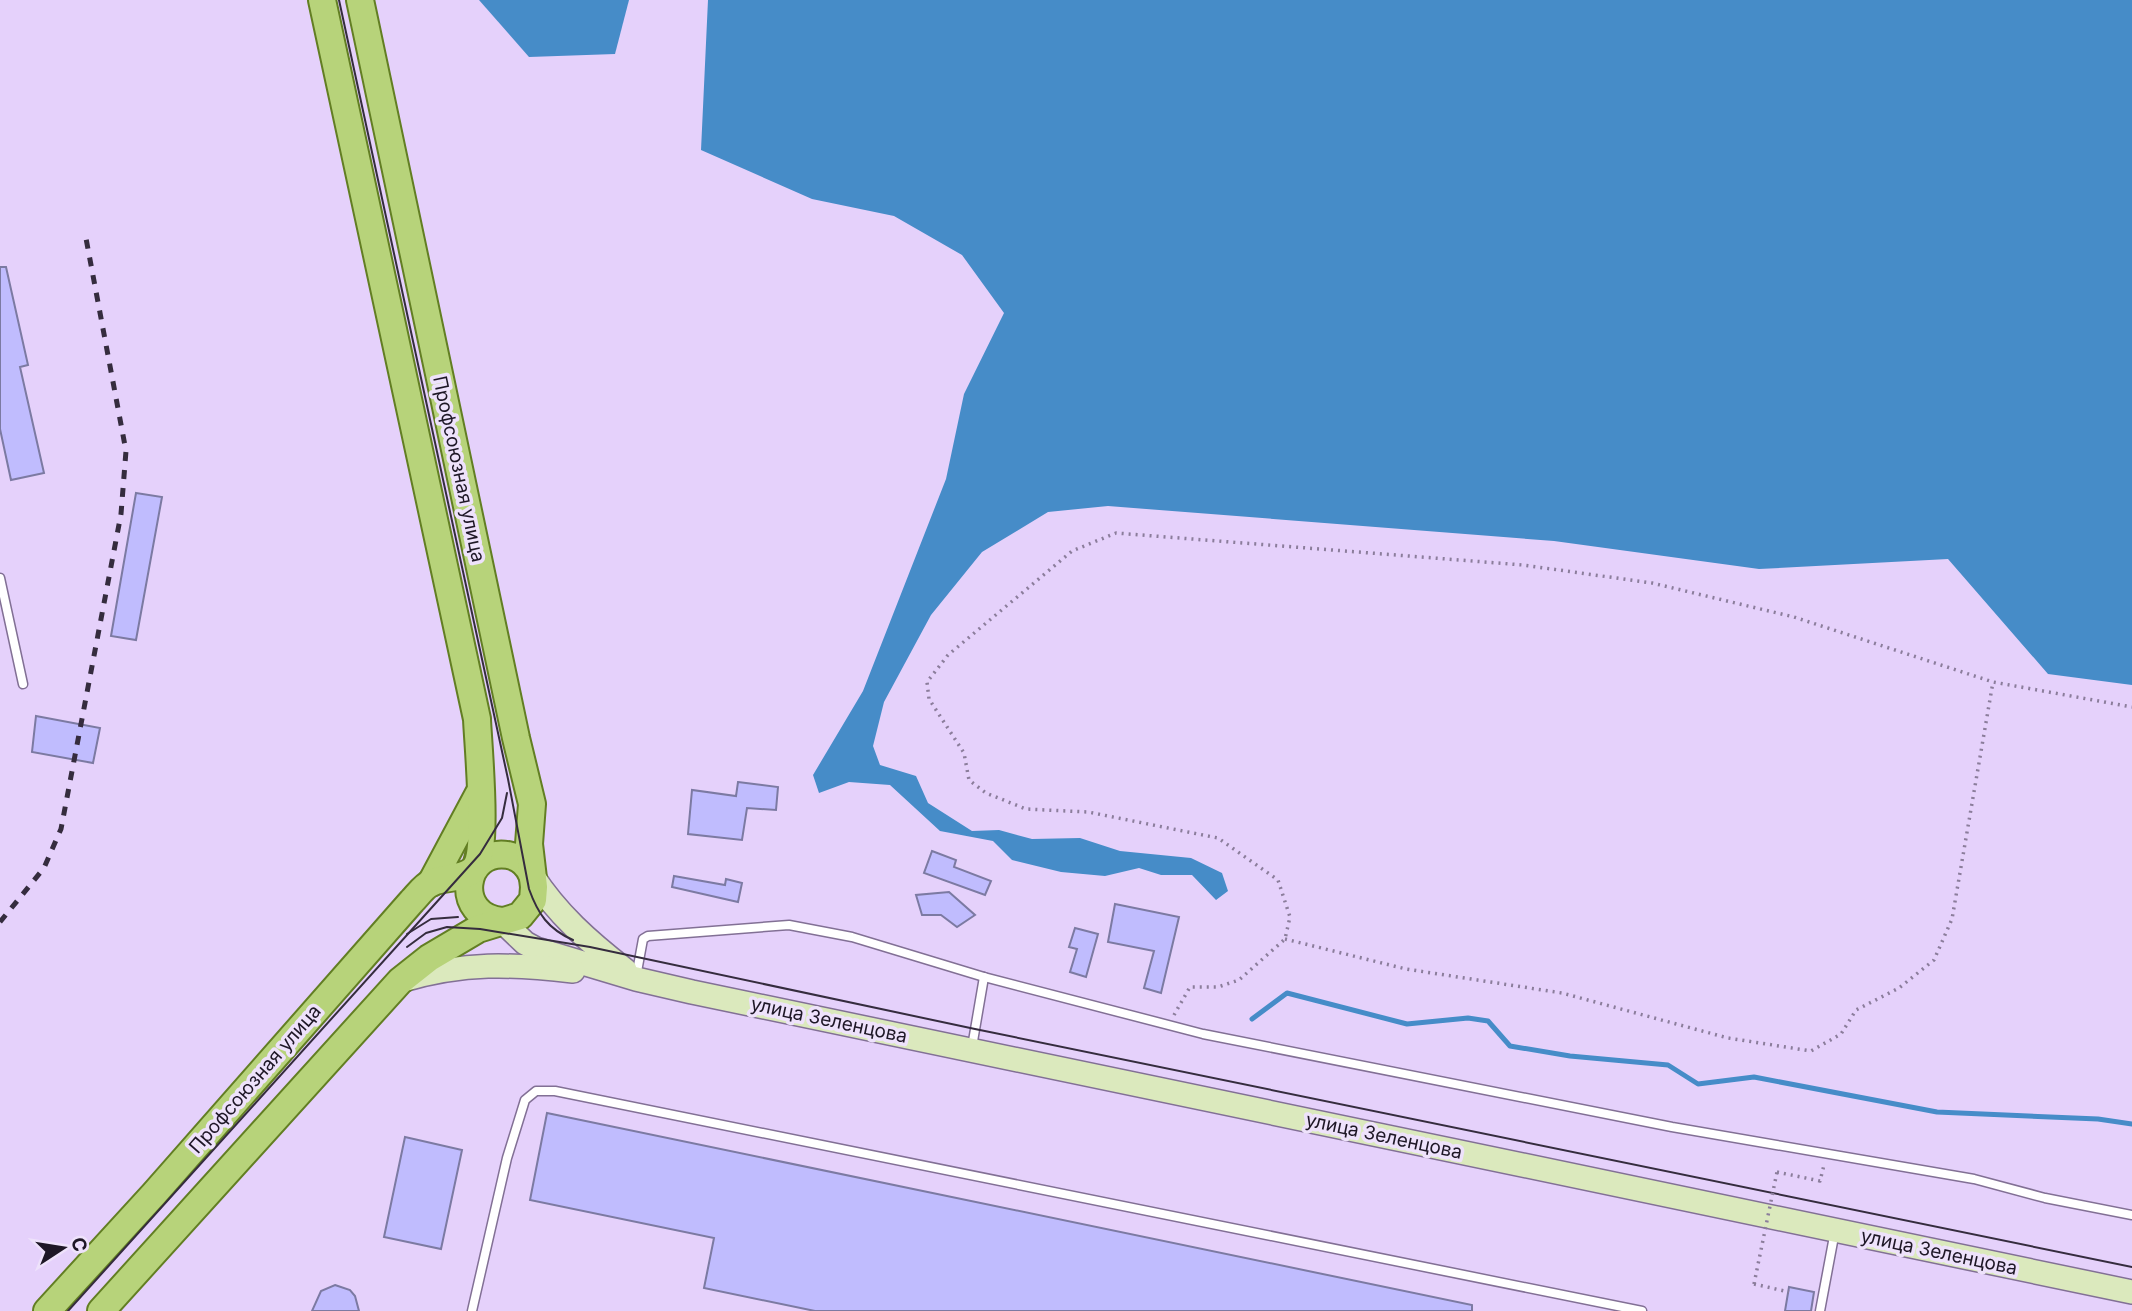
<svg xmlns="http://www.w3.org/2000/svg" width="2132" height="1311" font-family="Inter,sans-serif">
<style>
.water{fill:#468cc8}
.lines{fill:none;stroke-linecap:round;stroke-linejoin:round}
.stream{stroke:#468cc8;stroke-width:5}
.building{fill:#c0bcfe;stroke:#7c7aa2;stroke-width:2}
.lane-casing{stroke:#827095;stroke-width:11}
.secondary-casing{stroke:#827095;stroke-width:26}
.primary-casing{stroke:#627e23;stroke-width:30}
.path{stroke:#8b7d9b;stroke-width:3.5;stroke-dasharray:2 5;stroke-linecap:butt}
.lane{stroke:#fff;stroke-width:8}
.secondary{stroke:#dbe9bd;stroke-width:23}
.primary{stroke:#b7d37a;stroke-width:26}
.tram{stroke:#352c3e;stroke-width:2}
.rail{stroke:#352c3e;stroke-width:5;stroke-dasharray:9 9;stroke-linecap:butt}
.path-bridge{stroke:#8b7d9b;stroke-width:3.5;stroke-dasharray:2 5;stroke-linecap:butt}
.labels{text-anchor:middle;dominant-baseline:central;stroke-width:7;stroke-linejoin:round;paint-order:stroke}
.street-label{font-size:19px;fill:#1e1726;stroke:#eee2fb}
</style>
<rect width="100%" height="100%" fill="#e5d1fb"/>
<!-- water -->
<g class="water">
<path d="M 479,0 L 629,0 L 615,54 L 529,57 Z"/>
<path d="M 708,0 L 2132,0 L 2132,685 L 2048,674 L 1948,559 L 1759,569 L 1554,541 L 1108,506 L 1048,512 L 982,552 L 931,615 L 884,702 L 873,746 L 880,765 L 916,776 L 928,803 L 972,831 L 999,830 L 1032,839 L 1080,838 L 1120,851 L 1191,858 L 1222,873 L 1228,891 L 1216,900 L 1192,875 L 1161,875 L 1139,868 L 1105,876 L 1061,872 L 1012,860 L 993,841 L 940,831 L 890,785 L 849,782 L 819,793 L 813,775 L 863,691 L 946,479 L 964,394 L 1004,313 L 962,255 L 894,216 L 812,199 L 701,150 Z"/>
</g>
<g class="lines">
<!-- stream -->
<path class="stream" d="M 1252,1019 L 1287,993 L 1407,1024 L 1468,1018 L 1488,1021 L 1510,1046 L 1570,1056 L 1668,1065 L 1698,1084 L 1754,1077 L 1937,1112 L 2098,1119 L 2132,1124"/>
</g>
<!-- building -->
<g class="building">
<path d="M 0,267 L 6,267 L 28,365 L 20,367 L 44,473 L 11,480 L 0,429 Z"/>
<path d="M 136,493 L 162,497 L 136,640 L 111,636 Z"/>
<path d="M 36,716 L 100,728 L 93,763 L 32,752 Z"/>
<path d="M 738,782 L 778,787 L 776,810 L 747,808 L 742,840 L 688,834 L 692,790 L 736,796 Z"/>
<path d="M 932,851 L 956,860 L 954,867 L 991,881 L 985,895 L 924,873 Z"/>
<path d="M 674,876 L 725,885 L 726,879 L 742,883 L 738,902 L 672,887 Z"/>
<path d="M 949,892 L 975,915 L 957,927 L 941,915 L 922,915 L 916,895 Z"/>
<path d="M 1115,904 L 1179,917 L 1161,993 L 1144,988 L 1154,951 L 1108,942 Z"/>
<path d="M 1075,928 L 1098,934 L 1086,977 L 1070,972 L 1077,949 L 1069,947 Z"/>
<path d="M 547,1113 L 1472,1305 L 1472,1311 L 815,1311 L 704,1288 L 714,1238 L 530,1200 Z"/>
<path d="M 405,1137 L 462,1150 L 441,1249 L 384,1237 Z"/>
<path d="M 335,1285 L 350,1290 L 355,1296 L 359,1311 L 312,1311 L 321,1291 Z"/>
<path d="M 1789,1287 L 1814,1292 L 1811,1311 L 1785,1311 Z"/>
</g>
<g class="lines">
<!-- lane casing -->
<g class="lane-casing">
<g id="lane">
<path d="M 0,578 L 23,684"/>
<path d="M 636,977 L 643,939 L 648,936 L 789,925 L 852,937 L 984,977 L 1203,1034 L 1672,1127 L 1974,1179 L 2045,1198 L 2132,1215"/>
<path d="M 972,1047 L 984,977"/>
<path d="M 472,1311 L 507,1158 L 525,1100 L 536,1091 L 555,1091 L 1642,1311"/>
<path d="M 1820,1311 L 1835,1231"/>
</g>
</g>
<!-- secondary casing -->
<g class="secondary-casing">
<g id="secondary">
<path d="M 532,875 C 557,914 589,942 625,970"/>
<path d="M 502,921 L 525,943 L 536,949 L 636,979 L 692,992 L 2132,1292"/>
<path d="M 403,980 C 465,962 511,964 573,971"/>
</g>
</g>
<!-- primary casing -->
<g class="primary-casing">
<g id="primary">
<path d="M 431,883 L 478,795"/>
<path d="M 502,921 C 453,917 462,848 508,855 C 519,857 528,865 532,875"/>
<path d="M 47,1311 L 154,1194 L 412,901 C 417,896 424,886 431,883 C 444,876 461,880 473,870 C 489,855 478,745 477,719 L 322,0"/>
<path d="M 101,1311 L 400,981 L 429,958 L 478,929 L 520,916 L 533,900 L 534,887 L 529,844 L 532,804 L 516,738 L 360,0"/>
</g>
</g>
<!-- path -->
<g class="path">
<path d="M 1285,939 L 1406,969 L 1562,993 L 1728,1038 L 1811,1051 L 1841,1034 L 1856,1010 L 1899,988 L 1934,960 L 1952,919 L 1993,682"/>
<path d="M 1174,1015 L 1190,987 L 1218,987 L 1239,980 L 1285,939 L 1290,917 L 1278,880 L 1218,838 L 1088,812 L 1026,809 L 986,793 L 969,780 L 964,753 L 929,699 L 927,682 L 948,655 L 1072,551 L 1116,533 L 1523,565 L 1652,583 L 1794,617 L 1993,682 L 2132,707"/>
<path d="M 1777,1172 L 1820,1181 L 1824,1165"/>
<path d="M 1754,1284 L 1789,1292"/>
</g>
<!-- lane -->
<use href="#lane" class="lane"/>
<!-- secondary -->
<use href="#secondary" class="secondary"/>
<!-- primary -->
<use href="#primary" class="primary"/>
<!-- tram -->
<g class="tram">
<path d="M 339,0 L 508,779 L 529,889 C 538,914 548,929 573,940"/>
<path d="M 407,934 L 431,919 L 458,917"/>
<path d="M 407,947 L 426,933 L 447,927 L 480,929 L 590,947 L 975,1029 L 2132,1267"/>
<path d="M 68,1311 L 480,854 L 502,818 L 507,793"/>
</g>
<!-- rail -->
<path class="rail" d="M 0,922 L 44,868 L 61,829 L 121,514 L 126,451 L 85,233"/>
<!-- path-bridge -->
<path class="path-bridge" d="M 1754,1284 L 1777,1172"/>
</g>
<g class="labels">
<!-- street labels -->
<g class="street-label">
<text transform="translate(459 469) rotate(78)">Профсоюзная улица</text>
<text transform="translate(829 1020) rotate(12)">улица Зеленцова</text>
<text transform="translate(255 1079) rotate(-49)">Профсоюзная улица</text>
<text transform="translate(1384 1136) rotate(12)">улица Зеленцова</text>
<text transform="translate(1939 1252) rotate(12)">улица Зеленцова</text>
</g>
</g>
<!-- north arrow -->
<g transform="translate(63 1248) rotate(78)" stroke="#eee2fb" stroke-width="5" paint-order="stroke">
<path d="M0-5L12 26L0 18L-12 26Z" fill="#1e1726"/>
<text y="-10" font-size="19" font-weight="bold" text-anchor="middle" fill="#1e1726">С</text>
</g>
</svg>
